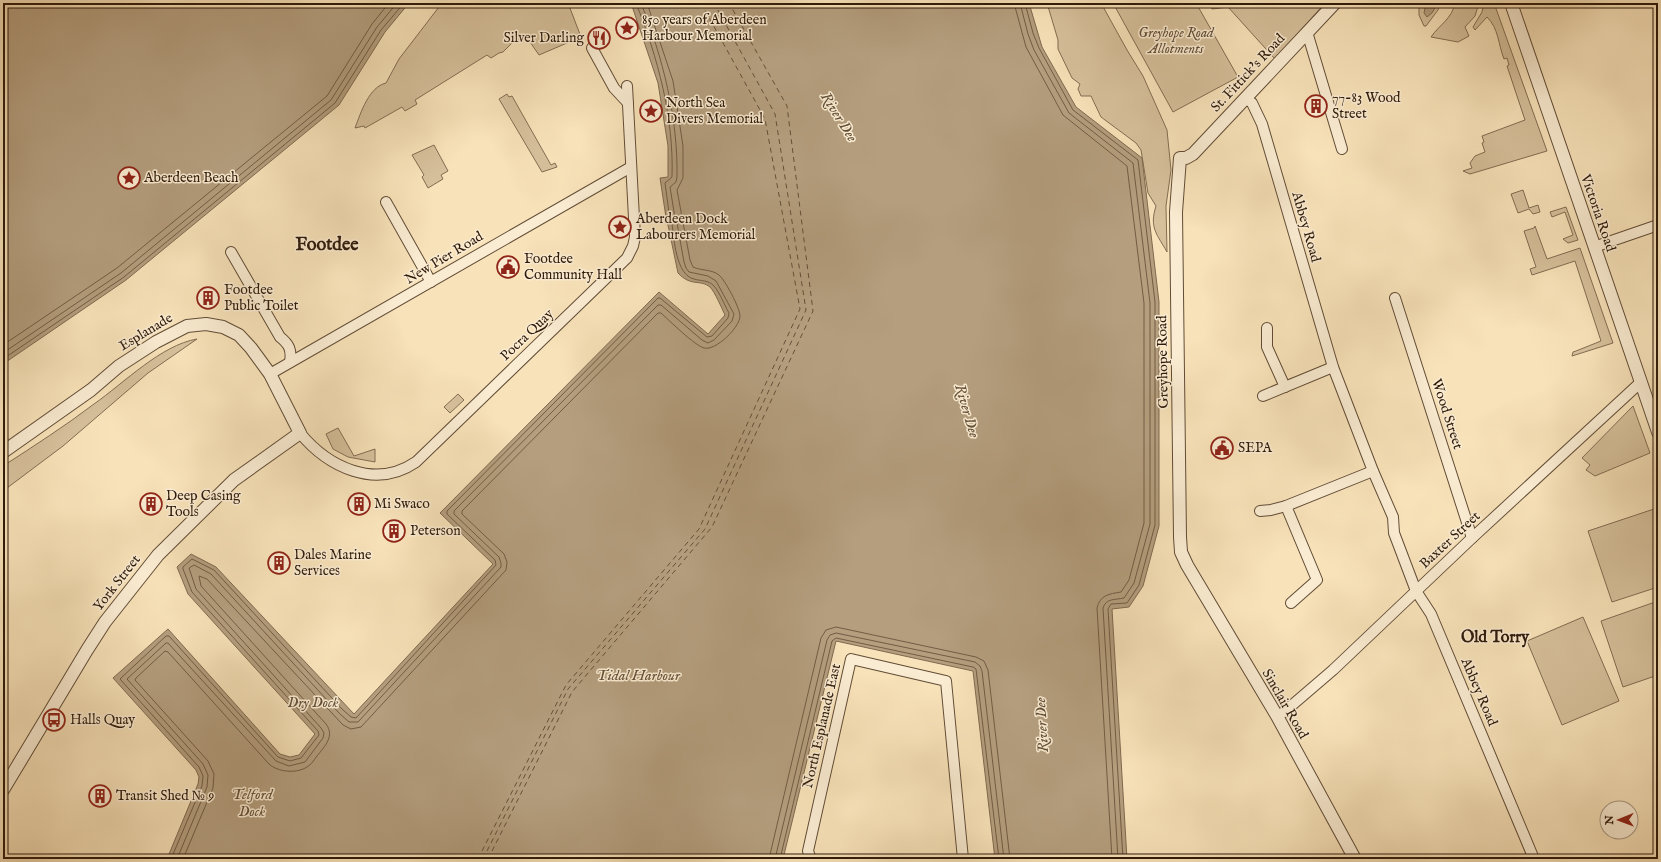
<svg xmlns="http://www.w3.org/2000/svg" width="1661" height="862" font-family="'IM FELL English',serif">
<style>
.green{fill:#d6c09b;stroke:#826d52}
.water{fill:#b49e7e;stroke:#7f6950}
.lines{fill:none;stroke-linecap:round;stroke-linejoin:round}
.shore{stroke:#725c44;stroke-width:1}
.ferry{stroke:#644f38;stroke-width:1;stroke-dasharray:5 4;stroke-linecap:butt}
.minor-casing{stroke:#614c36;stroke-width:12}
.tertiary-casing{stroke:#614c36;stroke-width:14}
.minor{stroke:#faecd2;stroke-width:10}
.tertiary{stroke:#faecd2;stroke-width:12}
.labels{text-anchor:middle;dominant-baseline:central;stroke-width:3;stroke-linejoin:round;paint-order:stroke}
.poi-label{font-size:14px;fill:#2f1a0a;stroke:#faecd2;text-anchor:start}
.park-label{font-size:14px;font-style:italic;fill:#614c36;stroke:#faecd2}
.street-label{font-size:14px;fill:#2f1a0a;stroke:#faecd2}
.water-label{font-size:15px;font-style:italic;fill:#644f38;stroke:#faecd2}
.quarter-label{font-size:16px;font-weight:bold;fill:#2f1a0a;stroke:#faecd2}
.district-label{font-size:18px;font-weight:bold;fill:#2f1a0a;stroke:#faecd2}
</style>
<rect width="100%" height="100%" fill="#f8e2b9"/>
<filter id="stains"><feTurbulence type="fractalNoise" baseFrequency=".005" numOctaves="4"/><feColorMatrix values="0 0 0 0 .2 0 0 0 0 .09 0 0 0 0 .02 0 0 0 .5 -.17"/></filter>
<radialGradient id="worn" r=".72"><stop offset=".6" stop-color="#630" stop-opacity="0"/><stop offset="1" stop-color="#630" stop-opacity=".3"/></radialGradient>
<!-- green -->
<g class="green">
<path d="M 442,3 L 568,3 L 581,37 L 539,55 L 528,39 L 515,40 L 503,52 L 499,53 L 491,58 L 487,55 L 415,100 L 417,104 L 405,111 L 402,107 L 365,128 L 364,126 L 355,128 C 361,112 369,87 386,83 L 399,59 Z"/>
<path d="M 1047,3 L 1101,3 L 1127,50 L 1143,76 L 1167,130 L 1171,170 L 1166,206 L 1167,252 C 1157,234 1149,228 1156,206 L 1148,193 L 1141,150 L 1136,143 L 1101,117 L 1091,96 L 1081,96 L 1078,89 L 1080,84 L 1072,78 L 1058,49 L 1058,40 Z"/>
<path d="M 1113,3 L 1196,3 L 1238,77 L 1173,112 Z"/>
<path d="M 1208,3 L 1325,3 L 1275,59 L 1228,7 L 1212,9 Z"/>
<path d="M 1419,3 L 1440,3 L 1438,10 L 1426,26 L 1424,26 L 1419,15 Z"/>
<path d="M 1455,3 L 1479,3 L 1475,16 L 1465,27 L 1469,36 L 1458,42 L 1431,37 C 1439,25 1452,19 1455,3 Z"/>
<path d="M 1484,3 L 1494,3 L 1547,151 L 1470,174 L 1463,171 L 1472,168 L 1470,163 L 1475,156 L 1485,152 L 1482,143 L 1484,142 L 1482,136 L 1525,120 L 1507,66 L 1509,65 L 1507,58 L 1504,59 C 1498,44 1499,29 1487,17 L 1475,30 L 1473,27 L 1482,12 Z"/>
<path d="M 507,94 L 509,97 L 512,96 L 551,165 L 555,163 L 557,167 L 542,172 L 499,99 Z"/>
<path d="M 434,145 L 448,171 L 441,175 L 443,179 L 428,188 L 422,177 L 424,175 L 412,155 Z"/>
<path d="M 1523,190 L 1529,208 L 1538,205 L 1540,212 L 1533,214 L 1529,209 L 1518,213 L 1511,194 Z"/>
<path d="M 1566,207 L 1578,240 L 1568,243 L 1563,239 L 1573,235 L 1565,212 L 1552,217 L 1550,212 Z"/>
<path d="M 1535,226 L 1547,259 L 1580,248 L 1613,343 L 1572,356 L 1573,352 L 1576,351 L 1601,341 L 1575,261 L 1532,275 L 1530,269 L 1536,267 L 1524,231 L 1534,228 Z"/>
<path d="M 197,339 L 148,373 L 63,446 L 3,491 L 3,466 C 34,446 65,426 94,404 C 124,383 161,345 197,339 Z"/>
<path d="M 458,394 L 464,400 L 450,413 L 444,407 Z"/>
<path d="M 1633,406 L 1650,453 L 1595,476 L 1586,470 L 1590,465 L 1582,458 Z"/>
<path d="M 338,428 L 354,456 L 375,449 L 375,462 L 348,457 L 333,449 L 326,434 Z"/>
<path d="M 1657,508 L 1658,587 L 1612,602 L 1588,531 Z"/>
<path d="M 1658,601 L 1658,675 L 1623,687 L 1601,621 Z"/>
<path d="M 1583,617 L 1619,701 L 1562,725 L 1527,641 Z"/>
</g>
<!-- water -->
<g class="water">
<path d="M 3,3 L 409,3 L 385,32 L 339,105 L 126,280 L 3,364 Z"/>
<path d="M 631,3 L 1029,3 L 1042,47 L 1076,107 L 1142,158 L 1159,302 L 1159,526 L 1143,586 L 1129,607 L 1112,609 L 1127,859 L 995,859 L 973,671 L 836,641 L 783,859 L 167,859 L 198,784 L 199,777 L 196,770 L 113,678 L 168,629 L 280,754 L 290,757 L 299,755 L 315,734 L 188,594 L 177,567 L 191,554 L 216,567 L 354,714 L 493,564 L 440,513 L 659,292 L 708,334 L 725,315 C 722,309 715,292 710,287 C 700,279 691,287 678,273 L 668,225 L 667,224 L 660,178 L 668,177 L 668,146 L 658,83 Z"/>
<path d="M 1426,3 L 1438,3 L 1432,13 L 1427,17 L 1424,13 Z"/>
</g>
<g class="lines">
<!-- shore -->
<g class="shore">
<path d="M 1014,3 L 1026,47 L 1063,115 L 1127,166 L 1144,303 L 1144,523 L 1129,580 L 1121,592 C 1109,594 1100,595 1097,608 L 1112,859"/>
<path d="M 1020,3 L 1028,34 L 1034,50 L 1069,113 L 1133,163 L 1150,303 L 1150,524 L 1134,583 L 1124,598 C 1115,600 1106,598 1103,608 L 1118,859"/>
<path d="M 1025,3 L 1033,33 L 1039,48 L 1073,110 L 1138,160 L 1155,302 L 1155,525 L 1139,585 L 1127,603 L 1111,604 L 1108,609 L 1123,859"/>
<path d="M 3,345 L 117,268 L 327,96 L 372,24 L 389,3"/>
<path d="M 3,353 L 121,273 L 331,100 L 377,27 L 397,3"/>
<path d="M 3,359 L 124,277 L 335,103 L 381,30 L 404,3"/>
<path d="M 171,859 L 202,786 L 203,776 L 199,767 L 120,679 L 166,636 L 169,636 L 278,757 L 290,761 L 301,758 L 319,735 L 318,731 L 192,592 L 183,569 L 183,567 L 192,559 L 214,570 L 342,709 L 351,717 L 356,718 L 496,565 L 495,560 L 447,514 L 447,511 L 658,298 L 660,298 L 707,337 L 712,336 L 728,318 L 729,313 C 724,304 720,293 714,286 C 709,280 700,281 694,279 C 676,275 674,239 672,224 L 670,220 L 665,183 L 672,177 C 674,118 658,58 636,3"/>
<path d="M 177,859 L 207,787 L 208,775 L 203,764 L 127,679 L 166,643 L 168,643 L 276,761 L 289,766 L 305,762 L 323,738 L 324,733 L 321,728 L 196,589 L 189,568 L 194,565 L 211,574 L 339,713 L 349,722 L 358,722 L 501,567 L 501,563 L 499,557 L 454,514 L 454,511 L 658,305 L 661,305 L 702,340 L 708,343 L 714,340 L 732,321 L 734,314 L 716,281 L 708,276 L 689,272 L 686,268 L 684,262 L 677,223 L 675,218 L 670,187 L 676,182 L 677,177 C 678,118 663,58 641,3"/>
<path d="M 183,859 L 213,788 L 214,774 L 208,761 L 135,680 L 136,678 L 165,651 L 168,652 L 269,764 C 278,772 296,774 307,767 C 311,765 314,760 317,756 C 325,746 335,736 326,724 L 201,586 L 199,576 L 207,579 L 343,725 L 351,729 L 361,727 L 506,570 L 507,562 L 504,554 L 462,514 L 462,511 L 658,313 L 661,313 C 670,321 694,345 704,348 C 716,351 740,327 740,316 C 740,308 725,280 719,275 C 711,269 702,271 693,267 L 690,260 L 677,190 L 683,178 L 683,146 L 673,81 L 647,3"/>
<path d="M 769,859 L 821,638 L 826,630 L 836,627 L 976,657 L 984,661 L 988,670 L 1010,859"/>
<path d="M 775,859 L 827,640 L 830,635 L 836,633 L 975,662 L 980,666 L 982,671 L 1004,859"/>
<path d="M 780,859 L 832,641 L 836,638 L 973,667 L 976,669 L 999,859"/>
</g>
<!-- ferry -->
<g class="ferry">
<path d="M 478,859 L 566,685 L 699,529 L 800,309 L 765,119 L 701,3"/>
<path d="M 483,859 L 568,689 L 705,529 L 806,310 L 775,114 L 714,3"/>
<path d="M 488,859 L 572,692 L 712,527 L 813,311 L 787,106 L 729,3"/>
</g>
<!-- minor casing -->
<g class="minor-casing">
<g id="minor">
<path d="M 1307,32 L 1342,149"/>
<path d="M 592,48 L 614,88 L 628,103"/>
<path d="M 1245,98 L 1252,103 L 1262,124 L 1333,367 L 1373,471 L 1393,517 L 1394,533 L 1416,591 L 1431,614 L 1534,859"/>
<path d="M 386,202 L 431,282"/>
<path d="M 1594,247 L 1658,225"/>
<path d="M 231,252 L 280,337 C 289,344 292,350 290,362"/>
<path d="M 1395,298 L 1472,538"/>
<path d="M 1267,328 L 1267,347 L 1285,387"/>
<path d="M 270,374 L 631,167"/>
<path d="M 1263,396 L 1333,367"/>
<path d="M 300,433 C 328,467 375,490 416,462 L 627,258 L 633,246 L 635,237 L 627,86"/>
<path d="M 1260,511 L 1271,510 L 1286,506"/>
<path d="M 1291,603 L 1317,580 L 1286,506 L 1373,471"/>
<path d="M 1277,716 L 1284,712 L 1333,670 L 1472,538 L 1641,382"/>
<path d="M 811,859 L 808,851 L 851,659 L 946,681 L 963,859"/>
</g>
</g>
<!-- tertiary casing -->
<g class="tertiary-casing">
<g id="tertiary">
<path d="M 1335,3 L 1193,154 L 1186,158 L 1180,158 L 1176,212 L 1180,537 L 1181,552 L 1187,565 L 1277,716 L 1355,859"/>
<path d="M 1511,3 L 1658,432"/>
<path d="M 3,452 L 91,390 L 119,366 L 156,342 L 187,326 L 206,324 L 223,327 L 239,335 L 251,348 L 270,374 L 300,433 L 234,480 L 158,555 L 105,622 L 87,650 L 3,790"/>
</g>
</g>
<!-- minor -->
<use href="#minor" class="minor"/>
<!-- tertiary -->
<use href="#tertiary" class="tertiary"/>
</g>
<!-- icons -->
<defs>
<g id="sight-ring" transform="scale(1.15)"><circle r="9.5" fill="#faecd2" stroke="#8f2418" stroke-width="1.5"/><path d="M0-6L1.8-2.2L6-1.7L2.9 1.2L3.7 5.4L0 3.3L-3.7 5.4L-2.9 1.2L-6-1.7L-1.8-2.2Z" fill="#8f2418"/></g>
<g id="restaurant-ring" transform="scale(1.15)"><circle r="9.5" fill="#faecd2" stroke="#8f2418" stroke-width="1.5"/><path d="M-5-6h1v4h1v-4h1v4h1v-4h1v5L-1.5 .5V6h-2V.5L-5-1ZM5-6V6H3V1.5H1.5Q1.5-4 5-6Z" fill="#8f2418"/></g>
<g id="building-ring" transform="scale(1.15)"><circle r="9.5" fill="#faecd2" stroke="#8f2418" stroke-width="1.5"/><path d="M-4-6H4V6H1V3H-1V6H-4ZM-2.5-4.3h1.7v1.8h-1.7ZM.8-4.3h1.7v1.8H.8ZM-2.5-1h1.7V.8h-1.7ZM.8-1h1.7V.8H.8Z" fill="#8f2418"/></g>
<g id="civic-ring" transform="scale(1.15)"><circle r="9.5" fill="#faecd2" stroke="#8f2418" stroke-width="1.5"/><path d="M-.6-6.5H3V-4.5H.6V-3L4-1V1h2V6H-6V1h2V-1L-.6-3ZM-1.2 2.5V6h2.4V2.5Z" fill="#8f2418"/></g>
<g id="bus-ring" transform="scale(1.15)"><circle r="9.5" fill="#faecd2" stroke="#8f2418" stroke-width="1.5"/><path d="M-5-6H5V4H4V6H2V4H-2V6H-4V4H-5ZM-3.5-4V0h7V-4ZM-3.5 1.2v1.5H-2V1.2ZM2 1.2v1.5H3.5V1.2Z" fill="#8f2418"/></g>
</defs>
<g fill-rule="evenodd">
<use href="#sight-ring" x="627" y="28"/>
<use href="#restaurant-ring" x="599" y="38"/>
<use href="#building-ring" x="1316" y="106"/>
<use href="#sight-ring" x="651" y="111"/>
<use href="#sight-ring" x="129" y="178"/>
<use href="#sight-ring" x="620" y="227"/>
<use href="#civic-ring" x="508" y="267"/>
<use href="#building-ring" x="208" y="298"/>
<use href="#civic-ring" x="1222" y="448"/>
<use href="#building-ring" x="151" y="504"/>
<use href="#building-ring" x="359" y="504"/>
<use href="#building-ring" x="394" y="531"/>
<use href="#building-ring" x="279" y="563"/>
<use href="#bus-ring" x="54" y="720"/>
<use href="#building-ring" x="100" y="796"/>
</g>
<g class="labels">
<!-- poi labels -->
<g class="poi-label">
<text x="642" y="20">850 years of Aberdeen<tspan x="642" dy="16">Harbour Memorial</tspan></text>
<text x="584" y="38" text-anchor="end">Silver Darling</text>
<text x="1332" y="98">77-83 Wood<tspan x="1332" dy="16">Street</tspan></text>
<text x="666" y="103">North Sea<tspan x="666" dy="16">Divers Memorial</tspan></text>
<text x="144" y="178">Aberdeen Beach</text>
<text x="636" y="219">Aberdeen Dock<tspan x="636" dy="16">Labourers Memorial</tspan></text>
<text x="524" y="259">Footdee<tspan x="524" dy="16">Community Hall</tspan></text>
<text x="224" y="290">Footdee<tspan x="224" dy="16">Public Toilet</tspan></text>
<text x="1238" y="448">SEPA</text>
<text x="166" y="496">Deep Casing<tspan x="166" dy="16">Tools</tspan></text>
<text x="374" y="504">Mi Swaco</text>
<text x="410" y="531">Peterson</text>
<text x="294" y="555">Dales Marine<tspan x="294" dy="16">Services</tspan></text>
<text x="70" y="720">Halls Quay</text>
<text x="116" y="796">Transit Shed № 9</text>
</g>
<!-- park labels -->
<g class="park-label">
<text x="1176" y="33">Greyhope Road<tspan x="1176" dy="16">Allotments</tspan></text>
</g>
<!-- street labels -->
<g class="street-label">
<text transform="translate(1248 73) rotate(-47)">St. Fittick's Road</text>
<text transform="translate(1598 213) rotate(71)">Victoria Road</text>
<text transform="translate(1306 227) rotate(74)">Abbey Road</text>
<text transform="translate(444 258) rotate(-31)">New Pier Road</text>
<text transform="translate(146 332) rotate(-31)">Esplanade</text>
<text transform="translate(527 335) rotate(-44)">Pocra Quay</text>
<text transform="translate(1163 362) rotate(-91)">Greyhope Road</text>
<text transform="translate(1447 414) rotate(72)">Wood Street</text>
<text transform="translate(1450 540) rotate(-43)">Baxter Street</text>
<text transform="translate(117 583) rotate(-52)">York Street</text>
<text transform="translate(1479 692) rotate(67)">Abbey Road</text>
<text transform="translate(1285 704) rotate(60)">Sinclair Road</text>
<text transform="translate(822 726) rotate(-77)">North Esplanade East</text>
</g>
<!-- water labels -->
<g class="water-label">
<text transform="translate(839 117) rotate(58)">River Dee</text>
<text transform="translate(967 411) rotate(74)">River Dee</text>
<text x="638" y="675">Tidal Harbour</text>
<text x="313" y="702">Dry Dock</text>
<text transform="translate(1042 725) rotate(-93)">River Dee</text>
<text x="252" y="794">Telford<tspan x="252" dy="17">Dock</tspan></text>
</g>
<!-- quarter labels -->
<g class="quarter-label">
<text x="1495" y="638">Old Torry</text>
</g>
<!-- district labels -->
<g class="district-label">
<text x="327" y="245">Footdee</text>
</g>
</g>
<!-- margin -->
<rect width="1661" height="862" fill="none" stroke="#f8e2b9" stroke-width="16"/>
<rect x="4" y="4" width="1653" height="854" fill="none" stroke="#2f1a0a" stroke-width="2"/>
<rect x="8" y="8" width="1645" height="846" fill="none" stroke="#2f1a0a"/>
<!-- north arrow -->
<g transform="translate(1619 820) rotate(269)"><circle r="19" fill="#faecd2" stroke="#a99882"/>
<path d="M0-3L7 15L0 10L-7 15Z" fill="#8f2418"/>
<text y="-6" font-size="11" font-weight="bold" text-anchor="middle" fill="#2f1a0a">N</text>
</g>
<rect width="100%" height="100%" filter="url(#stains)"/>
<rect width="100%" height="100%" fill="url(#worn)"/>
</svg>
